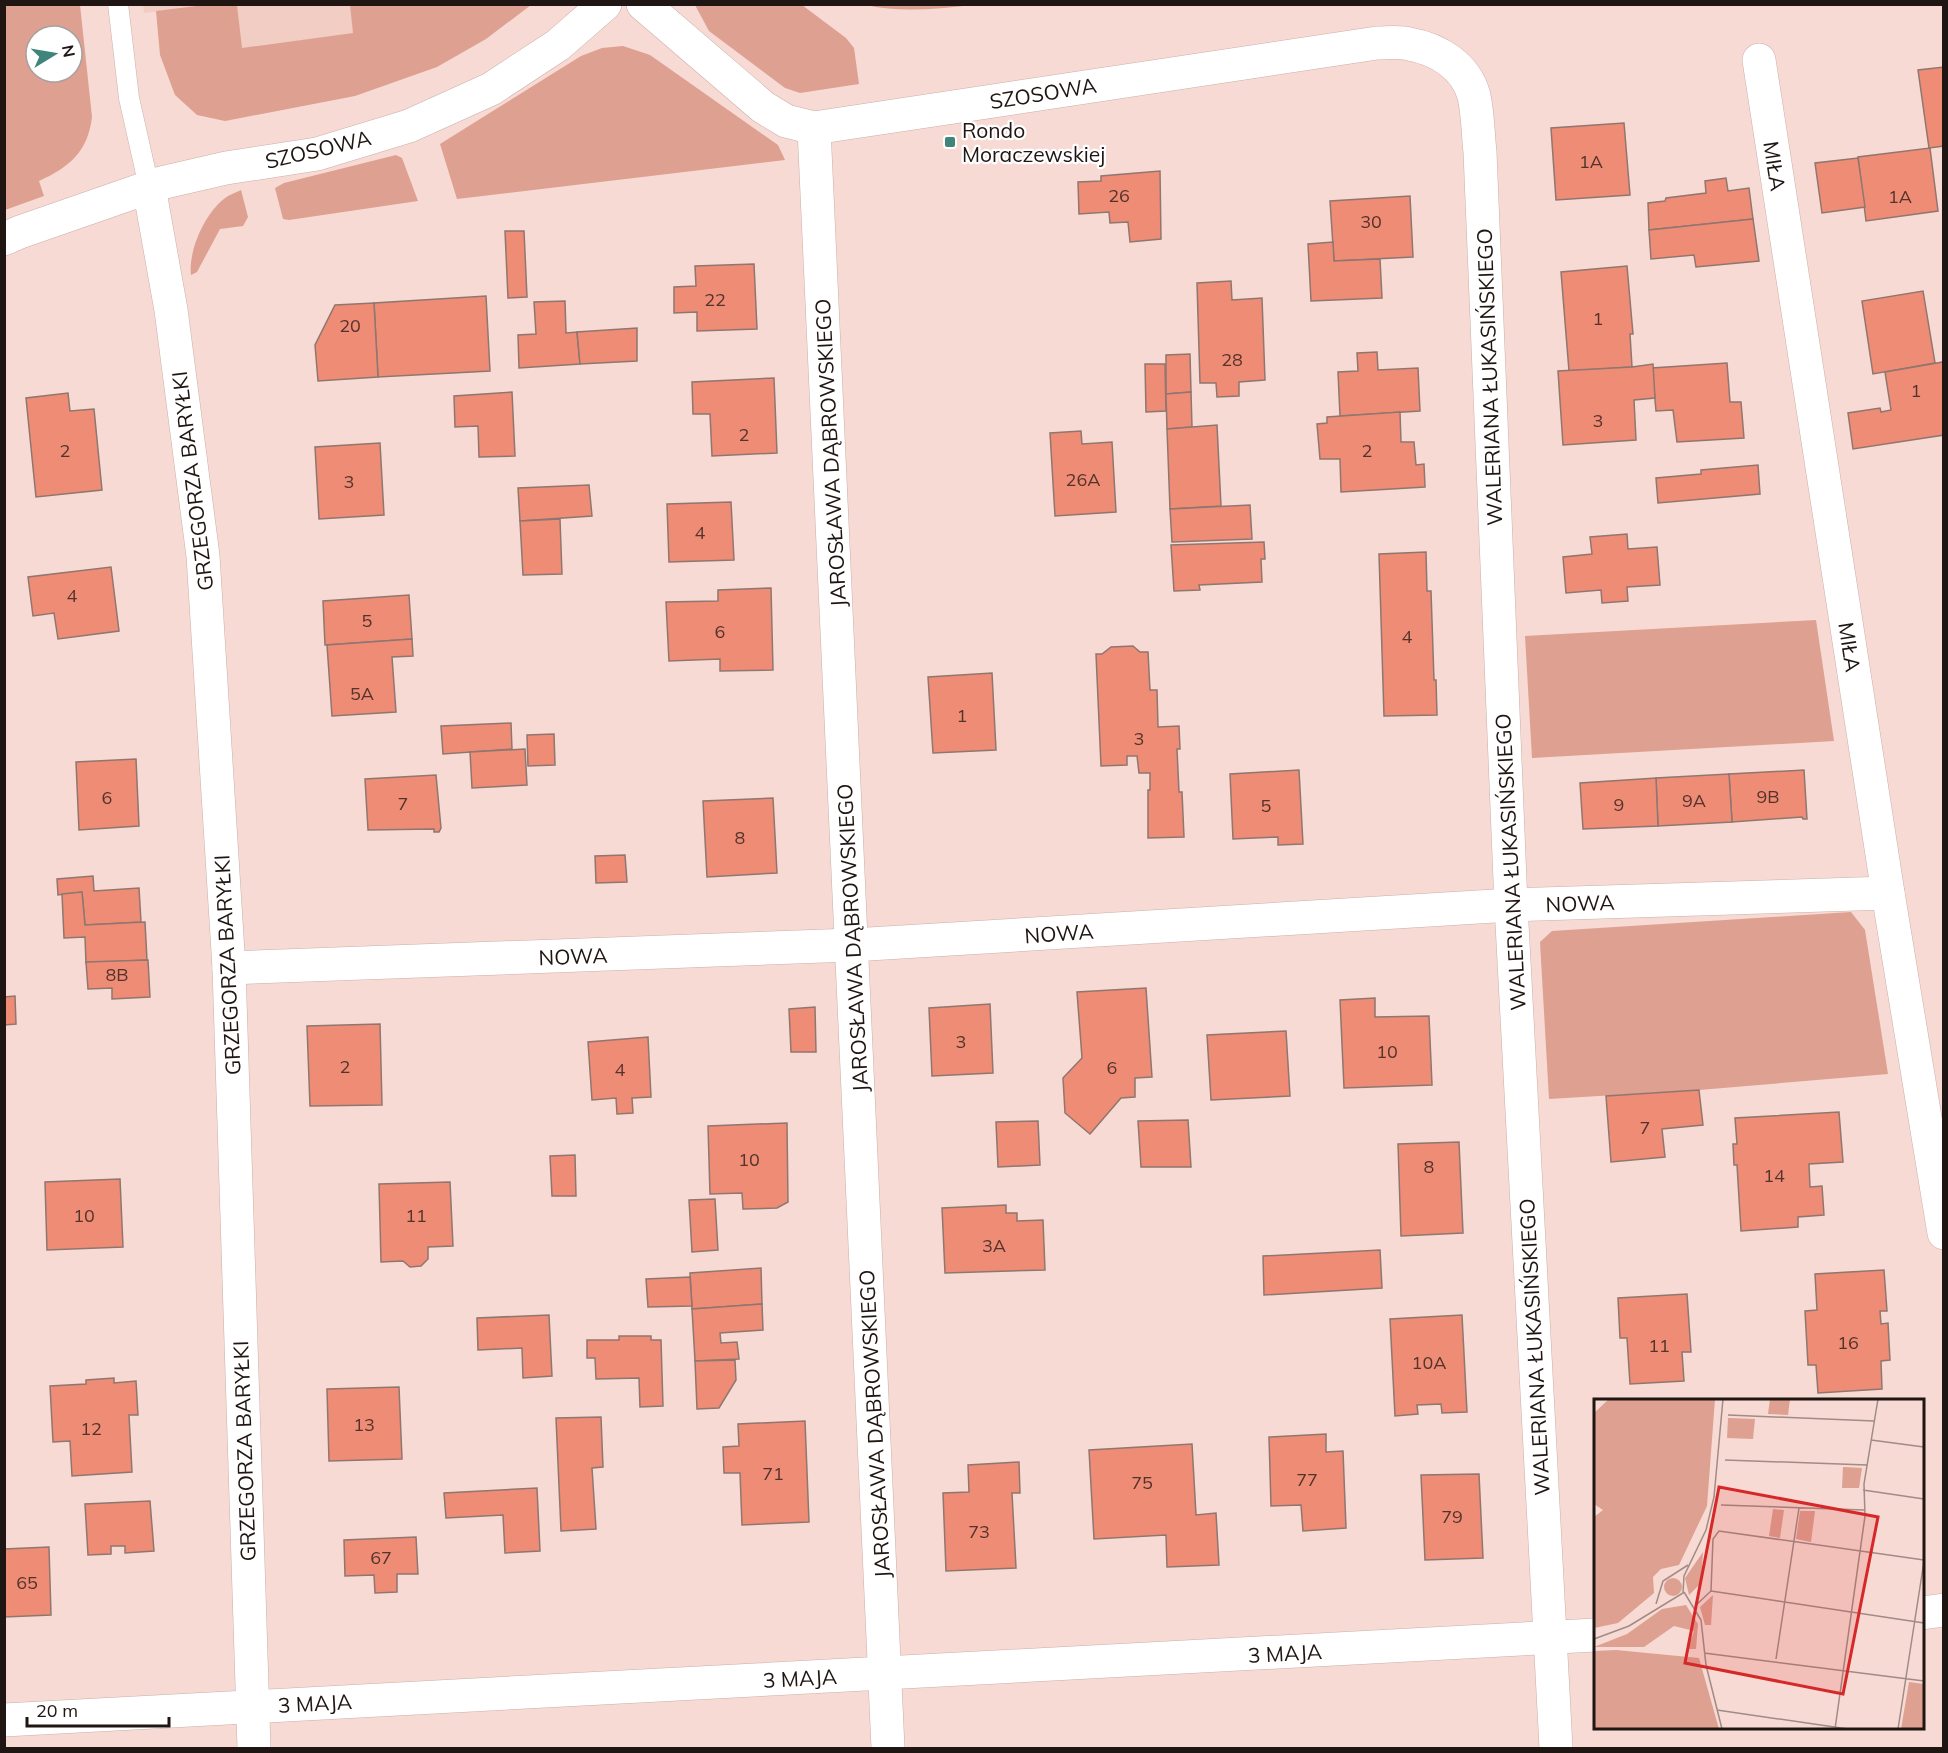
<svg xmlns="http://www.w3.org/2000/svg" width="1948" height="1753" font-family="Mulish,sans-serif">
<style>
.built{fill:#f2cdc4}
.green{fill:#dea091;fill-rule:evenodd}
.building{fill:#ef8c75;stroke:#907670;stroke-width:1.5}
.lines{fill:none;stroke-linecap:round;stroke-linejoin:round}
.lane-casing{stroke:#cbafa8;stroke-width:21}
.street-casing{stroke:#cbafa8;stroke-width:34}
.secondary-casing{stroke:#cbafa8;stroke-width:34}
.lane{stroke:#fff;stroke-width:20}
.street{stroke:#fff;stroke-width:33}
.secondary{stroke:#fff;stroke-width:33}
.poi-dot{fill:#3f857b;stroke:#fff;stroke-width:2}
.labels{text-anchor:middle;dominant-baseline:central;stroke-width:4.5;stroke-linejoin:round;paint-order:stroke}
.number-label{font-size:18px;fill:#53332b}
.street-label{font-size:21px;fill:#1f1512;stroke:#fff}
.poi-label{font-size:21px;fill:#1f1512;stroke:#fff;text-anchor:start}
.inset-road{fill:none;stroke:#a18b86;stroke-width:1.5}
.view{fill:#d62828;fill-opacity:0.15;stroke:#d62828;stroke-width:3}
.inset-edge{fill:none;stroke:#1f1512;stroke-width:3}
</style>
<rect width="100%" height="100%" fill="#f7dad3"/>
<!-- built -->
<g class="built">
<path d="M 143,4 L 213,5 L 144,13 Z"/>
<path d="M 237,5 L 350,5 L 354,33 L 241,49 Z"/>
</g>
<!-- green -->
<g class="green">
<path d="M 213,4 L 237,5 L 242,48 L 353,33 L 350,5 L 531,5 L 486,39 L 437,67 L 355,96 L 225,121 L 197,115 L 175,95 L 160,55 L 156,11 Z"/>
<path d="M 4,5 L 80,5 L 92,117 C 88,151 70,167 39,181 L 44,196 L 5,210 ZM 36,36 L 72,36 L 72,72 L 36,72 Z"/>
<path d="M 695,5 L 802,5 L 846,38 L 854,48 L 859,84 L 800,93 L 785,88 L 709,31 Z"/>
<path d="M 866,5 L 866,4 L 972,5 C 936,9 901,13 866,5 Z"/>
<path d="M 623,46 L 650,55 L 778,145 L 785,160 L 457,199 L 440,144 L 581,56 L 602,48 Z"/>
<path d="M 396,155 L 402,158 L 418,201 L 289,220 L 283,219 L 275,188 L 284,183 Z"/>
<path d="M 241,190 L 248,217 L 243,226 L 220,229 L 197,272 L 191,275 C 188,250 206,210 228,196 C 232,194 237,192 241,190 Z"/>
<path d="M 1816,620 L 1834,741 L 1532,758 L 1525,636 Z"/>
<path d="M 1851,912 L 1865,930 L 1888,1074 L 1699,1090 L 1549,1099 L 1540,942 L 1552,931 Z"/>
</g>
<!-- building -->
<g class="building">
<path d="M 1944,67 L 1944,146 L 1929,148 L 1918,70 Z"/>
<path d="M 1624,123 L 1630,195 L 1556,200 L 1551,128 Z"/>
<path d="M 1930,148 L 1938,211 L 1866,221 L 1858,157 Z"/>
<path d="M 1858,158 L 1865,207 L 1822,213 L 1815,163 Z"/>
<path d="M 1160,171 L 1161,239 L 1130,242 L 1128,222 L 1110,223 L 1109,212 L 1079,214 L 1078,182 L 1101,181 L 1101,176 Z"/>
<path d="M 1726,178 L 1728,191 L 1749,188 L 1753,219 L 1649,230 L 1648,203 L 1665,201 L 1666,198 L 1706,193 L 1705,181 Z"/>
<path d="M 1410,196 L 1413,257 L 1334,261 L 1330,201 Z"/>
<path d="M 1753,219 L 1759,261 L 1696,267 L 1694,255 L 1651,259 L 1649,230 Z"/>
<path d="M 505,231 L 524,231 L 527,297 L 508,298 Z"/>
<path d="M 1333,242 L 1334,261 L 1380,259 L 1382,298 L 1311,301 L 1308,244 Z"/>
<path d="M 754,264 L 757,329 L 697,331 L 697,312 L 674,313 L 674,287 L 696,286 L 695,266 Z"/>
<path d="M 1627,266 L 1633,334 L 1630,334 L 1632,367 L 1569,371 L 1561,272 Z"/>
<path d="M 1231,281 L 1232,300 L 1262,298 L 1265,380 L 1239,382 L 1239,396 L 1217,397 L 1216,383 L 1200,383 L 1197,283 Z"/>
<path d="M 1923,291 L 1935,363 L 1873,374 L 1862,301 Z"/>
<path d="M 486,296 L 490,371 L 378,377 L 374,303 Z"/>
<path d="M 565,301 L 566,333 L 577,332 L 580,364 L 519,368 L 518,335 L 536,334 L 534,302 Z"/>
<path d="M 374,303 L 378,377 L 318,381 L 315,345 L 335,305 Z"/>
<path d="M 637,328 L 637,361 L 580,364 L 577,332 Z"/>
<path d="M 1377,352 L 1378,370 L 1418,368 L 1420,411 L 1340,416 L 1338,372 L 1358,371 L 1357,353 Z"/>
<path d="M 1190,354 L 1191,392 L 1166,394 L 1166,355 Z"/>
<path d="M 1943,362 L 1944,435 L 1853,449 L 1848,413 L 1880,408 L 1881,412 L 1891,410 L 1885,372 Z"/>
<path d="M 1727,363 L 1730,402 L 1741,402 L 1744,438 L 1677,442 L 1673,410 L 1656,411 L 1652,368 Z"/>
<path d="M 1145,364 L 1165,364 L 1166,411 L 1146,412 Z"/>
<path d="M 1653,364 L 1655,398 L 1634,400 L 1636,440 L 1563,445 L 1558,371 L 1632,367 Z"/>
<path d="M 774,378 L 777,453 L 712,456 L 710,414 L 693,414 L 692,382 Z"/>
<path d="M 512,392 L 515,456 L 479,457 L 478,426 L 455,427 L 454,396 Z"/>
<path d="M 1191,392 L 1192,427 L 1167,429 L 1166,394 Z"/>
<path d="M 68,393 L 70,411 L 94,409 L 102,490 L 36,497 L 26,398 Z"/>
<path d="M 1400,412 L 1401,442 L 1414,442 L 1416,465 L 1424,464 L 1425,487 L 1341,492 L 1340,459 L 1320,459 L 1317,424 L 1327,423 L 1327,417 Z"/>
<path d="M 1217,425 L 1221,506 L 1170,509 L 1167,429 Z"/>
<path d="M 1081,431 L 1082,444 L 1112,442 L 1116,512 L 1055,516 L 1050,433 Z"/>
<path d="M 380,443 L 384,515 L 319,519 L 315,447 Z"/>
<path d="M 1758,465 L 1760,494 L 1658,503 L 1656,478 L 1701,474 L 1701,470 Z"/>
<path d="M 589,485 L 592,516 L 520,521 L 518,488 Z"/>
<path d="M 731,502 L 734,560 L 669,562 L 667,504 Z"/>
<path d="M 1250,505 L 1252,539 L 1172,542 L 1170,509 Z"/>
<path d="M 560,519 L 562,574 L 523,575 L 520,521 Z"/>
<path d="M 1627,534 L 1628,549 L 1657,547 L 1660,585 L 1627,587 L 1628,601 L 1602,603 L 1601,590 L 1566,593 L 1563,557 L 1592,554 L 1590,537 Z"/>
<path d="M 1264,542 L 1265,559 L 1261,559 L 1262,582 L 1199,585 L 1200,590 L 1174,591 L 1171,545 Z"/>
<path d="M 1426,552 L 1427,591 L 1431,591 L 1434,680 L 1436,680 L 1437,715 L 1384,716 L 1379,554 Z"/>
<path d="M 111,567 L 119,631 L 58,639 L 54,613 L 33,616 L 28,577 Z"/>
<path d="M 771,588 L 773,670 L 720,671 L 720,659 L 669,661 L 666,602 L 718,601 L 718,590 Z"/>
<path d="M 409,595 L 412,639 L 325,645 L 323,601 Z"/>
<path d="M 412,639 L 413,656 L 392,657 L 396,712 L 332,716 L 327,645 Z"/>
<path d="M 1133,646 L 1140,652 L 1148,652 L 1150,690 L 1157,690 L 1158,727 L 1179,726 L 1180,749 L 1177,749 L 1179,792 L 1182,792 L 1184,837 L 1148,838 L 1148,790 L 1150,790 L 1150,773 L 1139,773 L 1137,756 L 1127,756 L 1127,765 L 1101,766 L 1096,654 L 1102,654 L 1111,647 Z"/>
<path d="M 992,673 L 996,750 L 933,753 L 928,677 Z"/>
<path d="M 511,723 L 512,749 L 443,754 L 441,726 Z"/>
<path d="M 554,734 L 555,765 L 528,766 L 527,735 Z"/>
<path d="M 525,749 L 527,785 L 472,788 L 470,752 Z"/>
<path d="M 136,759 L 139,826 L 79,830 L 76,762 Z"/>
<path d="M 1299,770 L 1303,844 L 1278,845 L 1278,837 L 1233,839 L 1230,774 Z"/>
<path d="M 1804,770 L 1807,819 L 1803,819 L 1802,817 L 1732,822 L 1729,774 Z"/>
<path d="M 1729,774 L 1732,822 L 1658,826 L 1656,778 Z"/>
<path d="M 436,775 L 441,828 L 439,832 L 434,832 L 434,829 L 368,830 L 365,779 Z"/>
<path d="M 1656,778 L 1658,826 L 1583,829 L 1580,783 Z"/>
<path d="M 773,798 L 777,873 L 707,877 L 703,801 Z"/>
<path d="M 625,855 L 627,882 L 596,883 L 595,856 Z"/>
<path d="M 93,876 L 94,891 L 139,888 L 141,922 L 85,925 L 82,892 L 58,895 L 57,879 Z"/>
<path d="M 82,892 L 85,925 L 145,922 L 147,960 L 86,963 L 85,937 L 64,938 L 62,894 Z"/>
<path d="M 148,960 L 150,997 L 112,999 L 112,988 L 88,989 L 86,962 Z"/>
<path d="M 1146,988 L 1152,1077 L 1135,1078 L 1135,1097 L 1121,1098 L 1090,1134 L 1065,1113 L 1063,1078 L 1082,1058 L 1077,992 Z"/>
<path d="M 15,996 L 16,1024 L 4,1025 L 4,997 Z"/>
<path d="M 1375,998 L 1375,1017 L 1429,1016 L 1432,1085 L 1344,1088 L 1340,1000 Z"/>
<path d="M 990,1004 L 993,1073 L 932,1076 L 929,1008 Z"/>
<path d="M 815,1007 L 816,1052 L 791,1052 L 789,1009 Z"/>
<path d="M 380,1024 L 382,1105 L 310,1106 L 307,1026 Z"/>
<path d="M 1286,1031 L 1290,1096 L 1211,1100 L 1207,1035 Z"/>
<path d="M 648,1037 L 651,1097 L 632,1098 L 633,1113 L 617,1114 L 616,1098 L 592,1100 L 588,1042 Z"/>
<path d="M 1699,1090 L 1703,1125 L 1662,1129 L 1665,1157 L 1611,1162 L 1606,1096 Z"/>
<path d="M 1839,1112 L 1843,1162 L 1809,1164 L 1810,1187 L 1822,1186 L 1824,1215 L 1798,1217 L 1798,1227 L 1741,1231 L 1737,1165 L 1734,1165 L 1733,1144 L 1737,1144 L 1735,1118 Z"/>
<path d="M 1188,1120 L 1191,1167 L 1141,1167 L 1138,1121 Z"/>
<path d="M 1038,1121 L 1040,1165 L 998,1167 L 996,1122 Z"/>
<path d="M 787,1123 L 788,1202 L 777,1208 L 743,1209 L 742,1193 L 710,1194 L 708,1126 Z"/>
<path d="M 1459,1142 L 1463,1233 L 1401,1236 L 1398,1144 Z"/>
<path d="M 575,1155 L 576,1196 L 552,1196 L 550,1156 Z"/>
<path d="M 120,1179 L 123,1247 L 47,1250 L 45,1182 Z"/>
<path d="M 450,1182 L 453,1246 L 428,1247 L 428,1259 L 421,1266 L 410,1267 L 403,1261 L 381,1262 L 379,1184 Z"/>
<path d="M 715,1199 L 718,1250 L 692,1252 L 689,1200 Z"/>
<path d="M 1006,1205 L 1006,1213 L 1017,1213 L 1017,1221 L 1043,1220 L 1045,1270 L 945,1273 L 942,1208 Z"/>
<path d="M 1380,1250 L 1382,1288 L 1264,1295 L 1263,1256 Z"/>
<path d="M 761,1268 L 762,1304 L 692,1309 L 690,1273 Z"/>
<path d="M 1884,1270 L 1887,1311 L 1880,1311 L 1881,1324 L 1888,1323 L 1890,1360 L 1881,1361 L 1882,1389 L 1818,1393 L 1816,1365 L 1808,1365 L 1805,1311 L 1817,1310 L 1815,1274 Z"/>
<path d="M 690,1277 L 692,1306 L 648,1307 L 646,1279 Z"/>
<path d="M 1687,1294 L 1691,1352 L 1682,1352 L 1684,1381 L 1630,1384 L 1627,1338 L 1620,1338 L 1618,1298 Z"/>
<path d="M 762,1304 L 763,1330 L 720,1333 L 721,1343 L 737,1342 L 739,1359 L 695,1361 L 692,1309 Z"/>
<path d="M 549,1315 L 552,1376 L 523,1378 L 522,1348 L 478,1350 L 477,1318 Z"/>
<path d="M 1462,1315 L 1467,1412 L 1442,1413 L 1441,1404 L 1417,1405 L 1418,1414 L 1395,1416 L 1390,1319 Z"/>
<path d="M 619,1336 L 651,1336 L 651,1340 L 661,1340 L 663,1406 L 640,1407 L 639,1378 L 596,1379 L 595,1358 L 587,1358 L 587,1340 L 619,1340 Z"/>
<path d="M 735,1360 L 736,1380 L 719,1408 L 697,1409 L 695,1361 Z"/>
<path d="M 114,1378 L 114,1383 L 136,1381 L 138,1415 L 129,1415 L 132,1472 L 72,1476 L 70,1441 L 53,1442 L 50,1386 L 86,1384 L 86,1380 Z"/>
<path d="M 399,1387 L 402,1459 L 329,1461 L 327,1389 Z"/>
<path d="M 601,1417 L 603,1467 L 592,1468 L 596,1529 L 561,1531 L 556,1418 Z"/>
<path d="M 805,1421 L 809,1522 L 742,1525 L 740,1473 L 724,1473 L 723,1447 L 739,1446 L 738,1424 Z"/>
<path d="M 1326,1434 L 1326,1452 L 1343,1451 L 1346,1528 L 1303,1531 L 1301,1505 L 1271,1506 L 1269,1437 Z"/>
<path d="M 1192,1444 L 1196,1515 L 1216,1513 L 1219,1565 L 1167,1567 L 1166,1535 L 1094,1539 L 1089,1450 Z"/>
<path d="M 1019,1462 L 1020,1493 L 1012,1493 L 1016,1568 L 946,1571 L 943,1493 L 969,1492 L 968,1465 Z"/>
<path d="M 1479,1474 L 1483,1558 L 1425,1560 L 1421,1475 Z"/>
<path d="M 537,1488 L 540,1551 L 505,1553 L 503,1515 L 446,1518 L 444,1493 Z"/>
<path d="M 150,1501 L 154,1551 L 125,1553 L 125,1546 L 111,1546 L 111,1554 L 88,1555 L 85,1504 Z"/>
<path d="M 416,1537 L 418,1574 L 397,1574 L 397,1592 L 375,1593 L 374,1575 L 345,1576 L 344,1540 Z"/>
<path d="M 49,1547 L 51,1615 L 4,1617 L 4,1549 Z"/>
</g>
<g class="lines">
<!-- lane casing -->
<g class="lane-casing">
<path id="lane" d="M 118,4 L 129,98 L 149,187"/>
</g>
<!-- street casing -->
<g class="street-casing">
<g id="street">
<path d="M 643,4 L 763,107 L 786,121 L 814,128 L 1377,43 C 1387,43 1399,41 1409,44 C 1438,49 1466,66 1474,96 C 1478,114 1478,134 1480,152 L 1511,905 L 1556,1748"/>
<path d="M 1759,60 L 1888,893 L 1944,1233"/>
<path d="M 814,128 L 888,1748"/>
<path d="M 149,187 L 171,310 L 203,556 L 229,968 L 254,1748"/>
<path d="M 229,968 L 852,945 L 1511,905 L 1888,893"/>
<path d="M 1922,1613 L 1944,1610"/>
<path d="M 4,1720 L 1596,1635"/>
</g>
</g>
<!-- secondary casing -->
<g class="secondary-casing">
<path id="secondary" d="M 4,239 L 20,232 L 161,183 L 226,168 L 317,154 L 409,126 L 491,89 L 558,45 L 605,4"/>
</g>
<!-- lane -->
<use href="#lane" class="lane"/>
<!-- street -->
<use href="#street" class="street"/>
<!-- secondary -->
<use href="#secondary" class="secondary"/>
</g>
<!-- markers -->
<rect class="poi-dot" x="944" y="136" width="12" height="12" rx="3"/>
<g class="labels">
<!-- number labels -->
<g class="number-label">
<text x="1591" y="161">1A</text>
<text x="1119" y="195">26</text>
<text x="1900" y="196">1A</text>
<text x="1371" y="221">30</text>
<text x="715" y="299">22</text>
<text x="1598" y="318">1</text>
<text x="350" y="325">20</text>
<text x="1232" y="359">28</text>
<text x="1916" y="390">1</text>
<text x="1598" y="420">3</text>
<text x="744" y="434">2</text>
<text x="65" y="450">2</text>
<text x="1367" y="450">2</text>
<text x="1083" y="479">26A</text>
<text x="349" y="481">3</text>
<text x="700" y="532">4</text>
<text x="72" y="595">4</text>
<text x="367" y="620">5</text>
<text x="720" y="631">6</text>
<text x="1407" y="636">4</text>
<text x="362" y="693">5A</text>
<text x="962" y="715">1</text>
<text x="1139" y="738">3</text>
<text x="1768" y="796">9B</text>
<text x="107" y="797">6</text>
<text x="1694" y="800">9A</text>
<text x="403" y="803">7</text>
<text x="1619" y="804">9</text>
<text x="1266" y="805">5</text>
<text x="740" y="837">8</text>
<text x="117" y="974">8B</text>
<text x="961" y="1041">3</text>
<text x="1387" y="1051">10</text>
<text x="345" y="1066">2</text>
<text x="1112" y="1067">6</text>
<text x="620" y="1069">4</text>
<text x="1645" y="1127">7</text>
<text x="749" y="1159">10</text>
<text x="1429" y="1166">8</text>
<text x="1774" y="1175">14</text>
<text x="84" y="1215">10</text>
<text x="416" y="1215">11</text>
<text x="994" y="1245">3A</text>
<text x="1848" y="1342">16</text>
<text x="1659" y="1345">11</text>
<text x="1429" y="1362">10A</text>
<text x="364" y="1424">13</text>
<text x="91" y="1428">12</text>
<text x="773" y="1473">71</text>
<text x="1307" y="1479">77</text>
<text x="1142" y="1482">75</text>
<text x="1452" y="1516">79</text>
<text x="979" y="1531">73</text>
<text x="381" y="1557">67</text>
<text x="27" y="1582">65</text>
</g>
<!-- street labels -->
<g class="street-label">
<text transform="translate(1043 93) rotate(-9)">SZOSOWA</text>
<text transform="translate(318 149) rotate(-13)">SZOSOWA</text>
<text transform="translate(1775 166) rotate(81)">MIŁA</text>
<text transform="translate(1489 377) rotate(-92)">WALERIANA ŁUKASIŃSKIEGO</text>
<text transform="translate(830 453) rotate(-93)">JAROSŁAWA DĄBROWSKIEGO</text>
<text transform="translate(192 481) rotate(-97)">GRZEGORZA BARYŁKI</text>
<text transform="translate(1850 647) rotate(81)">MIŁA</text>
<text transform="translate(1510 862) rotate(-93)">WALERIANA ŁUKASIŃSKIEGO</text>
<text transform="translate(1580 903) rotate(-2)">NOWA</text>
<text transform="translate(1059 933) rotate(-4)">NOWA</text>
<text transform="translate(852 938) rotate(-93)">JAROSŁAWA DĄBROWSKIEGO</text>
<text transform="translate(573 956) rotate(-2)">NOWA</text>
<text transform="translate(227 965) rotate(-93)">GRZEGORZA BARYŁKI</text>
<text transform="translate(1534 1347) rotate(-93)">WALERIANA ŁUKASIŃSKIEGO</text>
<text transform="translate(874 1424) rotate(-93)">JAROSŁAWA DĄBROWSKIEGO</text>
<text transform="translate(244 1451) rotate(-92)">GRZEGORZA BARYŁKI</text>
<text transform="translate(1285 1653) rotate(-3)">3 MAJA</text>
<text transform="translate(800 1678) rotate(-3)">3 MAJA</text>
<text transform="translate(315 1703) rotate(-3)">3 MAJA</text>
</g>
<!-- poi labels -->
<g class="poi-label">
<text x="962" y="130">Rondo<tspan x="962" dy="24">Moraczewskiej</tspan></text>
</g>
</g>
<!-- overview -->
<g transform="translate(1594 1399)">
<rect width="330" height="330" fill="#f7dad3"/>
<path d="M 15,0 L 121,0 L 113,107 L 85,166 L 67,170 L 59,178 L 60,194 L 24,224 L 0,229 L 0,118 L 9,111 L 0,105 L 0,14 ZM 176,0 L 196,0 L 194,16 L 174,15 ZM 134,19 L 161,20 L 159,40 L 133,39 ZM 249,68 L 268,69 L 265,89 L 248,89 ZM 179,110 L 190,111 L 186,139 L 175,137 ZM 206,112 L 221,112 L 217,143 L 202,140 ZM 109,153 L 107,184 L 95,196 L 91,179 ZM70 188a9 9 0 1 1 18 0a9 9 0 1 1-18 0ZM 119,196 L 117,226 L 111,226 L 106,208 ZM 92,206 L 104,225 L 102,250 L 94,250 L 100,232 L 80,227 L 50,248 L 0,248 L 33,235 L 68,210 ZM 22,251 L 105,259 L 125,330 L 0,330 L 0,252 ZM 315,283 L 330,285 L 330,330 L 307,330 Z" fill="#dea091"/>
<path class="inset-road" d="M 134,16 L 280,22M 277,41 L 330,48M 131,61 L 273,66M 269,91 L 330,100M 127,106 L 270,111M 117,192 L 330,224M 90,193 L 107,221 L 112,266 L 128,330M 62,205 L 69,182 L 94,166M 101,207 L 117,192 L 119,140 L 125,132 L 330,161M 0,240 L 35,227 L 89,194 L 90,177 L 112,131 L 120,98 L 129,0M 110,254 L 330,282M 182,260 L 205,109M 123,311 L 254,330M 241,330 L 271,117 L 270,85 L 284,0M 304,330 L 330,162"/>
<path class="view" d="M 125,88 L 284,118 L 249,295 L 91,264 Z"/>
<rect width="330" height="330" class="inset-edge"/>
</g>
<!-- border -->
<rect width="1948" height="1753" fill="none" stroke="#1f1512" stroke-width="12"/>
<!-- north arrow -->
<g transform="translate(54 54) rotate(79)"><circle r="28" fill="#ffffff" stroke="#a5a1a0" stroke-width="1.5"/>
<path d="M0-4.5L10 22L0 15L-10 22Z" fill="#3f857b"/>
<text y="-9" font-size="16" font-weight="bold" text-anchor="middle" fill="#1f1512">N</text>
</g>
<!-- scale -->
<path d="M27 1717v9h142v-9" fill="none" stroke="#1f1512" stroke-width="3"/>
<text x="36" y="1717" font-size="18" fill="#1f1512" stroke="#ffffff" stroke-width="4.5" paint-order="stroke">20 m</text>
</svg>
